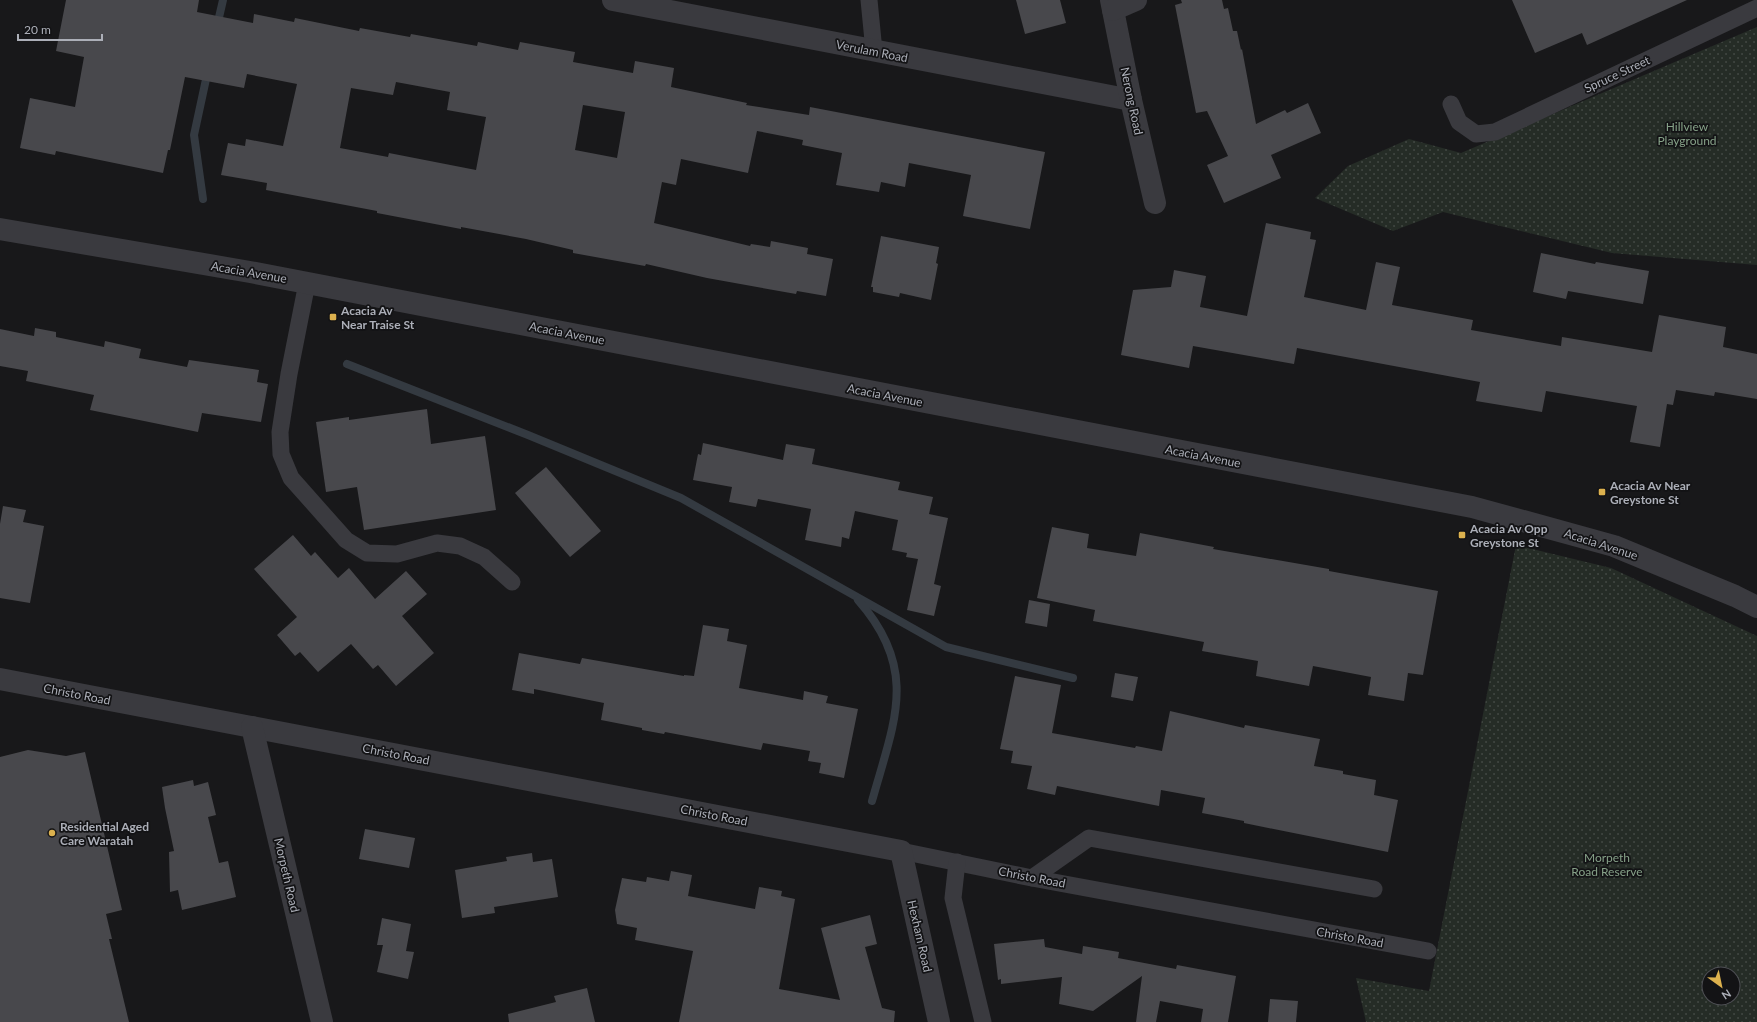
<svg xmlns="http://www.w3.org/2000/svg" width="1757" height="1022" font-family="Lato,sans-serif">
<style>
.green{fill:url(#green-dots);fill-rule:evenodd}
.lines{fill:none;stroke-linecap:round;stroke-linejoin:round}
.stream{stroke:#343a41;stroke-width:8}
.building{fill:#48484c;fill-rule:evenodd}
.service{stroke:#3a3a3f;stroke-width:17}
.minor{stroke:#3a3a3f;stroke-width:22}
.tertiary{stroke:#3a3a3f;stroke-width:22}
.poi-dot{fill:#dcb14e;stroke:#131315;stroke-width:1.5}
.labels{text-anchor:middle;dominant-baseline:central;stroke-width:3.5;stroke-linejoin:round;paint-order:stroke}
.street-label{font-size:12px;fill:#acafb8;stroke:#131315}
.park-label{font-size:12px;fill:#86a188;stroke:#131315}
.poi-label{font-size:12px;font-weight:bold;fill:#acafb8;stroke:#131315;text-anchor:start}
</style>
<defs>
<pattern id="green-dots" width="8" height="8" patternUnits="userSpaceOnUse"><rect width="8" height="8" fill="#252c26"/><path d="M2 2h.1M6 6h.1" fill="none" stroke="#424843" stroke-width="1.8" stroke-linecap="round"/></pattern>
</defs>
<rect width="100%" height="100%" fill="#18181a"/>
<!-- green -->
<g class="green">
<path d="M 1757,27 L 1757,265 L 1612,253 L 1443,212 L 1393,231 L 1315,198 L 1348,166 L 1409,139 L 1461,153 Z"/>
<path d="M 1516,545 L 1611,568 L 1757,636 L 1757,1022 L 1366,1022 L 1356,978 L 1429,991 ZM 1709,974 L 1733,974 L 1733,998 L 1709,998 Z"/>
</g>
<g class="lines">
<!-- stream -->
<g class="stream">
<path d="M 217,26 L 223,0"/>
<path d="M 203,199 L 194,135 L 208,70"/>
<path d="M 347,364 L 528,435 L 681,498 L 946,647 L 1073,678"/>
<path d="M 858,600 C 920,670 894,722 872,801"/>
</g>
</g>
<!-- building -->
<g class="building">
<path d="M 66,0 L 199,0 L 197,12 L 253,23 L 254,14 L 294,22 L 295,18 L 359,31 L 360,28 L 410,37 L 411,34 L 477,46 L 478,42 L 518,50 L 520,42 L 575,52 L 573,62 L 633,73 L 635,61 L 674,68 L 671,87 L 747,103 L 746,105 L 809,115 L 810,107 L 1045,152 L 1030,229 L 963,216 L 971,175 L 909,163 L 905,187 L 881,182 L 879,192 L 836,185 L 842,153 L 802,145 L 803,140 L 757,131 L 748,173 L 681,159 L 676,185 L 662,182 L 654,223 L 750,246 L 751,244 L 770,247 L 771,241 L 808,248 L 807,254 L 833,259 L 826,296 L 797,291 L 796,294 L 707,278 L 646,264 L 645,266 L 573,253 L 573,250 L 526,239 L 461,227 L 461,229 L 377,213 L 377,211 L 266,190 L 267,183 L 221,175 L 228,143 L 245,146 L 246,139 L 283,146 L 297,84 L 247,74 L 244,88 L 185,77 L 170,150 L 168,150 L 163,173 L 56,151 L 55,155 L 20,148 L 30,98 L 75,107 L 84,57 L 56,51 ZM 396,82 L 450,92 L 447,110 L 486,117 L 476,170 L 389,153 L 388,157 L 340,148 L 351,88 L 393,95 ZM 583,105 L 625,112 L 617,158 L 575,150 Z"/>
<path d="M 1016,0 L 1060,0 L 1066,23 L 1025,34 Z"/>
<path d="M 1181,0 L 1222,0 L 1224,9 L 1228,8 L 1233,31 L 1237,31 L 1241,50 L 1242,49 L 1256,124 L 1285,110 L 1287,113 L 1308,103 L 1321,133 L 1271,155 L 1281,178 L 1224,203 L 1207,165 L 1228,156 L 1207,111 L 1196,113 L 1175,5 L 1182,3 Z"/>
<path d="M 1512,0 L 1687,0 L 1587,45 L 1582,33 L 1535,53 Z"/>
<path d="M 1266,223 L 1311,232 L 1310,239 L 1316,240 L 1304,297 L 1366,310 L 1376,262 L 1400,267 L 1392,305 L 1473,320 L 1471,330 L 1561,346 L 1562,337 L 1652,352 L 1659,315 L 1726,327 L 1723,347 L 1757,354 L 1757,399 L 1715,392 L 1714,396 L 1676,390 L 1673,405 L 1667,404 L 1660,447 L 1630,442 L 1637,406 L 1546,391 L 1542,412 L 1476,401 L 1480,382 L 1297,348 L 1294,364 L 1193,346 L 1189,368 L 1121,355 L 1133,290 L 1171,287 L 1174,270 L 1206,276 L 1200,307 L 1247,316 Z"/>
<path d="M 881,236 L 939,247 L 936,263 L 938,264 L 931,300 L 900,293 L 899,297 L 873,292 L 873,287 L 871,287 Z"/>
<path d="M 1541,253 L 1595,264 L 1596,262 L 1649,271 L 1643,304 L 1568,291 L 1566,299 L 1533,292 Z"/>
<path d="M 35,328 L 56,332 L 56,337 L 104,347 L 105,341 L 141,349 L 139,358 L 187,367 L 189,360 L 259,370 L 257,382 L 268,384 L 261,422 L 202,413 L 198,432 L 90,410 L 94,395 L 26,381 L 28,371 L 0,366 L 0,329 L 34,336 Z"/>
<path d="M 427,409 L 431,444 L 485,436 L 496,510 L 364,530 L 357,487 L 326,492 L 316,422 L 349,417 L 349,420 Z"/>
<path d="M 703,443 L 783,460 L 786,444 L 815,449 L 812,464 L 900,482 L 898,490 L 933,497 L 929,514 L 948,518 L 934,584 L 941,586 L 934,616 L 907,610 L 918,559 L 906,557 L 907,553 L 892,550 L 898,520 L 855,511 L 849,539 L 842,537 L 841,547 L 805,540 L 811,509 L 758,499 L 756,507 L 729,502 L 732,487 L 693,480 L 698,454 L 701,455 Z"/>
<path d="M 546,467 L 601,531 L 570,557 L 515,493 Z"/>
<path d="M 3,506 L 26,510 L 23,522 L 44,526 L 30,603 L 0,598 L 0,524 Z"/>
<path d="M 1052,527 L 1089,534 L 1087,548 L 1136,556 L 1140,533 L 1214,547 L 1213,549 L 1329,569 L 1329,571 L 1438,591 L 1423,675 L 1408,673 L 1404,701 L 1368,695 L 1371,677 L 1313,666 L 1309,686 L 1256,676 L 1258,661 L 1202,651 L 1204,642 L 1093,621 L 1095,610 L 1037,598 Z"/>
<path d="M 293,535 L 311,556 L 315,552 L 338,578 L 349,568 L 375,599 L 406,571 L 427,594 L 402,616 L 434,653 L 396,686 L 378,665 L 373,669 L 351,644 L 318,672 L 300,652 L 295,656 L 277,635 L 297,617 L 254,569 Z"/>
<path d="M 1029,600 L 1050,604 L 1047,627 L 1025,623 Z"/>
<path d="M 703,625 L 729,629 L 727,641 L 747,645 L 739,688 L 803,700 L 804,691 L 828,696 L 826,703 L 858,709 L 844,778 L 819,773 L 821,763 L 808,761 L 810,751 L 763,743 L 761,750 L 665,732 L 664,734 L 642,730 L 642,728 L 601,720 L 604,703 L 534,689 L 534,694 L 512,690 L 519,653 L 580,664 L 582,658 L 684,676 L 684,675 L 694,676 Z"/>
<path d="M 1115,673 L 1138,677 L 1133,701 L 1111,697 Z"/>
<path d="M 1015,676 L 1061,685 L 1052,733 L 1135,748 L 1136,746 L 1162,751 L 1170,711 L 1244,728 L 1245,725 L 1320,739 L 1314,766 L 1343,771 L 1343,774 L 1376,780 L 1374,795 L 1398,800 L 1388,852 L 1244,823 L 1244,821 L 1202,813 L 1205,798 L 1161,790 L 1159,806 L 1057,786 L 1055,795 L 1027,789 L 1032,766 L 1011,763 L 1013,751 L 1000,749 Z"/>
<path d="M 28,750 L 66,756 L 85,752 L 122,910 L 106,914 L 112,939 L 109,939 L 129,1022 L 0,1022 L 0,757 Z"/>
<path d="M 193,780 L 194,786 L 208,782 L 216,815 L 208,817 L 219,863 L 228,861 L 236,897 L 182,910 L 178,890 L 170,892 L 169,852 L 174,851 L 165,808 L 162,787 Z"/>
<path d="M 365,829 L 415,838 L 409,868 L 359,859 Z"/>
<path d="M 532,853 L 533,862 L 552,859 L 558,897 L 494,907 L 495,913 L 462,918 L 455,870 L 507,861 L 506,857 Z"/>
<path d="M 671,871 L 692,875 L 688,896 L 755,909 L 759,887 L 782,891 L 781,896 L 795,899 L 779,989 L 840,1000 L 821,928 L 870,915 L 877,944 L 865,947 L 882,1008 L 895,1011 L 894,1022 L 679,1022 L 693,951 L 635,940 L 637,928 L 617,924 L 615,910 L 622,878 L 646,882 L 647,877 L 669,881 Z"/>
<path d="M 382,918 L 411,924 L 406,951 L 414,952 L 408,979 L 377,972 L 383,945 L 377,945 Z"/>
<path d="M 1044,939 L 1045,947 L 1082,954 L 1083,946 L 1119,952 L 1118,958 L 1176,969 L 1177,965 L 1236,976 L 1228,1022 L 1201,1022 L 1203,1009 L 1160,1001 L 1156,1022 L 1136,1022 L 1142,976 L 1093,1011 L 1059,1004 L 1062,977 L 1001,984 L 1001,979 L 998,980 L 994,944 Z"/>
<path d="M 587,988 L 595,1022 L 509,1022 L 508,1014 L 556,1002 L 554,996 Z"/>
<path d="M 1270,999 L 1298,1001 L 1296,1022 L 1268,1022 Z"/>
</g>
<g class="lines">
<!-- service -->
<g class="service">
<path d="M 869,0 L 874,51"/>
<path d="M 1451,104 L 1459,122 L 1476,134 L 1495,132 L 1757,8"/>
<path d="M 307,283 L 289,374 L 280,432 L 281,454 L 291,478 L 346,540 L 367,553 L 397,554 L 437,543 L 460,546 L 484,557 L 512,582"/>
<path d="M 901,851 L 1032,878 L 1428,951"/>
<path d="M 957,862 L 953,898 L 983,1022"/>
<path d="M 1032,878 L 1089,838 L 1374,889"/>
</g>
<!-- minor -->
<g class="minor">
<path d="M 613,0 L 1131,100"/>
<path d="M 1111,0 L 1131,100 L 1155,203"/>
<path d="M 1113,10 L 1136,0"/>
<path d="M 0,679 L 901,851 L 939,1022"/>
<path d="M 252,727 L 322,1022"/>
</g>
<!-- tertiary -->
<path class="tertiary" d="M 0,229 L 250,272 L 1472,507 L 1614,546 L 1735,596 L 1757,607"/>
</g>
<!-- markers -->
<g class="poi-dot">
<rect x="329" y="313" width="8" height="8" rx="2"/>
<rect x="1598" y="488" width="8" height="8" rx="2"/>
<rect x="1458" y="531" width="8" height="8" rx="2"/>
<circle cx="52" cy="833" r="4"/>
</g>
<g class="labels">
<!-- street labels -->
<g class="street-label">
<text transform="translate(872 51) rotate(11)">Verulam Road</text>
<text transform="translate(1617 74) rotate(-25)">Spruce Street</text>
<text transform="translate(1132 101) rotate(78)">Nerong Road</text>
<text transform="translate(249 272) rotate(10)">Acacia Avenue</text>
<text transform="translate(567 333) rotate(11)">Acacia Avenue</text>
<text transform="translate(885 395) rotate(11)">Acacia Avenue</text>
<text transform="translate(1203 456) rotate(11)">Acacia Avenue</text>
<text transform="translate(1601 544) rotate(18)">Acacia Avenue</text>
<text transform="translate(77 694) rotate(11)">Christo Road</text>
<text transform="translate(396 754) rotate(11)">Christo Road</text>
<text transform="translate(714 815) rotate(11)">Christo Road</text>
<text transform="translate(287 875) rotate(77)">Morpeth Road</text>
<text transform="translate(1032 877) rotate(11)">Christo Road</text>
<text transform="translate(920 936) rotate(77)">Hexham Road</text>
<text transform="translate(1350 937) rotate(10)">Christo Road</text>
</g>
<!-- park labels -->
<g class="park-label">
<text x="1687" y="126">Hillview<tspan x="1687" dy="14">Playground</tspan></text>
<text x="1607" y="857">Morpeth<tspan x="1607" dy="14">Road Reserve</tspan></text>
</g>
<!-- poi labels -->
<g class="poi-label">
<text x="341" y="310">Acacia Av<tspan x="341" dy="14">Near Traise St</tspan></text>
<text x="1610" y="485">Acacia Av Near<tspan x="1610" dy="14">Greystone St</tspan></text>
<text x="1470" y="528">Acacia Av Opp<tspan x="1470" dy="14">Greystone St</tspan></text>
<text x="60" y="826">Residential Aged<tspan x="60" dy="14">Care Waratah</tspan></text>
</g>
</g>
<!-- north arrow -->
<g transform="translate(1721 986) rotate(147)"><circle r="19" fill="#131315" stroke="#505156"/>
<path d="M0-3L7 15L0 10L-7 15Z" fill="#dcb14e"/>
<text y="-6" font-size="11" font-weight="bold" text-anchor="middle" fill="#acafb8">N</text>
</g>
<!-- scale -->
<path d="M18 34v6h84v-6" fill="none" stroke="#acafb8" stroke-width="2"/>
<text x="24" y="34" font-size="12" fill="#acafb8" stroke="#131315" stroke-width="3" paint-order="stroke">20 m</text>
</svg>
